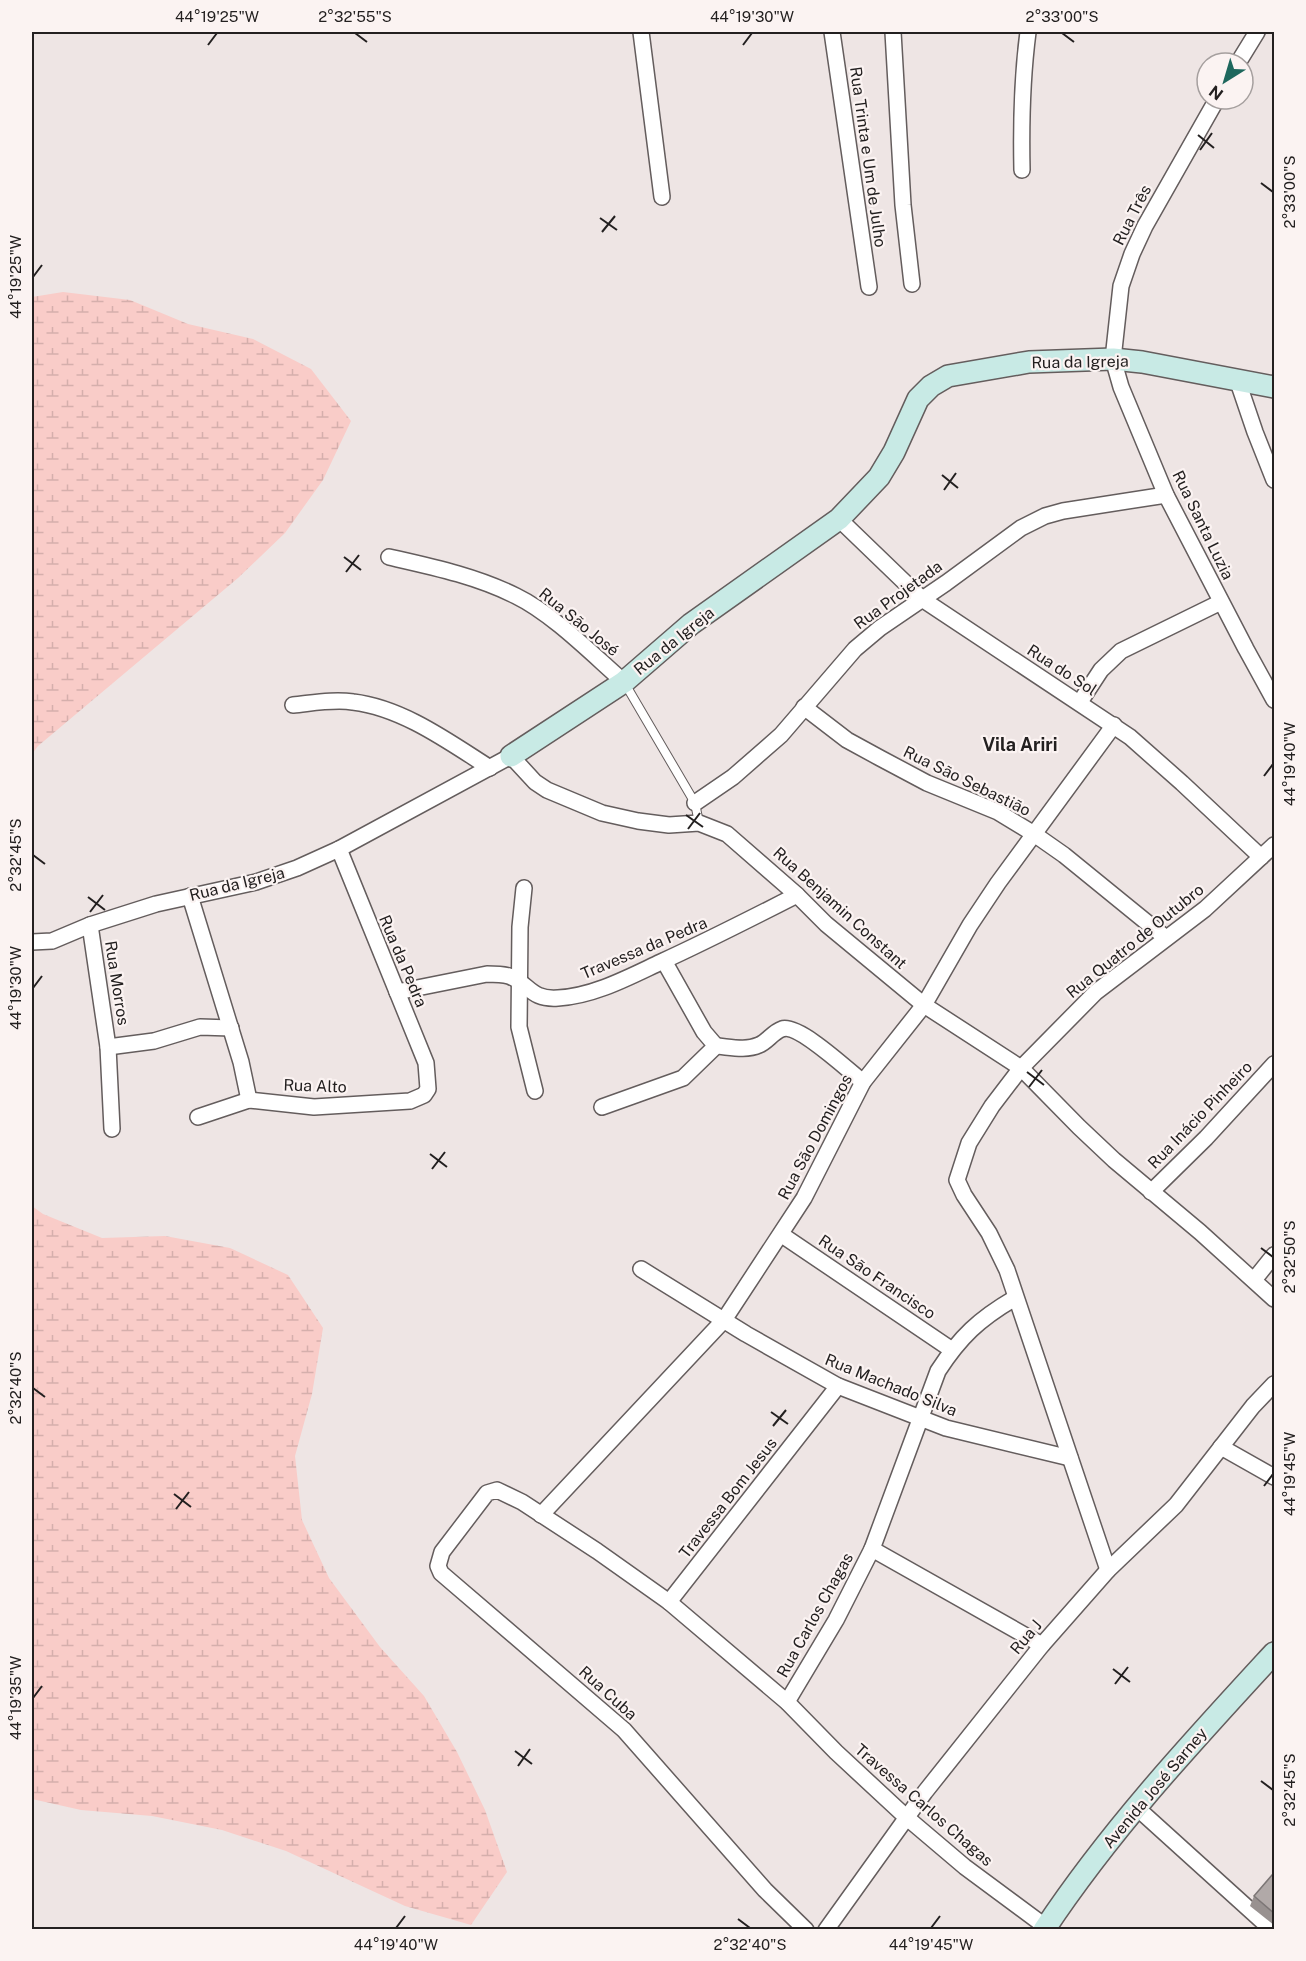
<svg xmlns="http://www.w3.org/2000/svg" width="1306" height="1961" font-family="'Public Sans',sans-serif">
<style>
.wetland{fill:url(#wetland-marsh)}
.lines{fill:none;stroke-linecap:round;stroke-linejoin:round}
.lane-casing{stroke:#645d5d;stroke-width:10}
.street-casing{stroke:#645d5d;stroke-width:18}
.secondary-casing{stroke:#645d5d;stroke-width:24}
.lane{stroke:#fff;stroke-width:8}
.street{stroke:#fff;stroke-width:15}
.secondary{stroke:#c8eae5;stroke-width:21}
.wall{fill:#989190}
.building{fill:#b1a9a8;stroke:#7c7676;stroke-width:1.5}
.ticks{fill:none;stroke:#232020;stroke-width:2}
.labels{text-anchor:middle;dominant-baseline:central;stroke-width:4.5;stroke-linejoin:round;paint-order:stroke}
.street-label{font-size:16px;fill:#232020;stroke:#fbf3f2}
.neighbourhood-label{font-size:18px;font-weight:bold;fill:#232020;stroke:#fbf3f2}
.neatline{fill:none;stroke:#232020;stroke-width:2}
.ticks-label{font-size:15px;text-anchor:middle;fill:#232020}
</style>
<defs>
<pattern id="wetland-marsh" width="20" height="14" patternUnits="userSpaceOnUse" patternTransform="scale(1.5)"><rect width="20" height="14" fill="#f9ccc8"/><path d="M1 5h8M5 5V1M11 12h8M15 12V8" fill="none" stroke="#d5afac"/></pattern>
</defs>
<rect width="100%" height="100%" fill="#eee5e4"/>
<!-- wetland -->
<g class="wetland">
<path d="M 63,292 L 130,300 L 188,324 L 253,339 L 311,369 L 351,421 L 323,480 L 285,533 L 238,578 L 38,746 L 32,754 L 32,297 Z"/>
<path d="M 32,1206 L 43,1214 L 102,1238 L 165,1236 L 230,1248 L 288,1275 L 323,1328 L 312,1394 L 295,1456 L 302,1520 L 329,1578 L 380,1647 L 424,1696 L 457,1752 L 485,1810 L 507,1872 L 471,1925 L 405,1906 L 286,1851 L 222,1830 L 152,1816 L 81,1810 L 32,1799 Z"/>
</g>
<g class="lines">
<!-- lane casing -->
<g class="lane-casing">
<path id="lane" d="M 624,682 L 695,803 L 699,823"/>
</g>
<!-- street casing -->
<g class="street-casing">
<g id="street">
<path d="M 641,32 L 662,197"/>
<path d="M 832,32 L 869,287"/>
<path d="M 893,32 L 903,205 L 912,284"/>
<path d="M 1238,63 L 1257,32"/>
<path d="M 1217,99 L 1145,226 L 1132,254 L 1121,286 L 1113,359 L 1121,387 L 1166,495 L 1246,649 L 1274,700"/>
<path d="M 1022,170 C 1021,124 1022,78 1028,32"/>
<path d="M 1237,379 L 1255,432 L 1274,480"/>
<path d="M 839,519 L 922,599 L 1130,737 L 1182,783 L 1261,857"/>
<path d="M 389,557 C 433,567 476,576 516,596 C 553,614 593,655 624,682"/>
<path d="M 1080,702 L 1101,670 L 1121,651 L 1221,602"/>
<path d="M 293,705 C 313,703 334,699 353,702 C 403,708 449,742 490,768"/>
<path d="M 804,707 L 847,740 L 880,758 L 927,783 L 998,812 L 1034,834 L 1064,855 L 1166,938"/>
<path d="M 695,803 L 733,777 L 781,735 L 855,649 L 880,628 L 946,583 L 1021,528 L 1045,516 L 1063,511 L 1166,495"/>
<path d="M 524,888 L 520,927 L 519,1027 L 535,1091"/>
<path d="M 190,896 L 241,1062 L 249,1100"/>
<path d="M 90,925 L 108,1047 L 112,1129"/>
<path d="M 32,942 L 52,941 L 90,925 L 156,904 L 256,882 L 297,868 L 339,849 L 511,756 L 535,782 L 547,790 L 602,813 L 638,821 L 669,825 L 699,823 L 727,834 L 797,895 L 826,924 L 924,1005 L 1021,1068 L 1079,1127 L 1114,1160 L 1200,1232 L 1274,1299"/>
<path d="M 664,961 L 704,1032 L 716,1046"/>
<path d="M 397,992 L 487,974 C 494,974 502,974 509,976 C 530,984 530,1000 558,998 C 594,996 629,977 661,962 C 707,941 752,918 797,895"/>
<path d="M 716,1046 C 730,1047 746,1051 759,1045 C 767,1042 773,1032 782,1029 C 798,1023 849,1071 863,1082"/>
<path d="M 108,1047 L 154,1041 L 200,1027 L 231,1028"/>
<path d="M 602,1107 L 683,1078 L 716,1046"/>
<path d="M 198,1117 L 249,1100 L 314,1107 L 410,1101 L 424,1095 L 428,1089 L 426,1063 L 339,849"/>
<path d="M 1151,1192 L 1206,1138 L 1274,1064"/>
<path d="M 782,1235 L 952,1350"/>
<path d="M 641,1269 L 746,1334 L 838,1386 L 946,1428 L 1070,1458"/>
<path d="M 1254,1280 L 1274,1255"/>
<path d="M 1221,1447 L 1274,1477"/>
<path d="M 541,1515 L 724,1320 L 804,1198 L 863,1082 L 924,1005 L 970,925 L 998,883 L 1114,725"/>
<path d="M 872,1549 L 1042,1645"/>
<path d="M 1108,1570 L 1007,1270 L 989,1233 L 964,1195 L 957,1180 L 969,1143 L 992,1106 L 1021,1068 L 1096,992 L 1205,909 L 1274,845"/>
<path d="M 669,1602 L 838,1386"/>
<path d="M 787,1702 L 836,1620 L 872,1549 L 938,1371 C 960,1337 979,1319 1015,1298"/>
<path d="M 1136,1807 L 1272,1930"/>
<path d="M 806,1930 L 765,1890 L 624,1730 L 441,1573 L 438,1566 L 442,1552 L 487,1493 L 497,1490 L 522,1502 L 597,1551 L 669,1602 L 787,1702 L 836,1752 L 906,1817 L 965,1867 L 1046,1927"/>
<path d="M 826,1930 L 925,1792 L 1042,1645 L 1108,1570 L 1176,1505 L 1253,1406 L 1274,1384"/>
</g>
</g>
<!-- secondary casing -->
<g class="secondary-casing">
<g id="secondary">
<path d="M 511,756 L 624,682 L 691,624 L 839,519 L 879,477 L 894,452 L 918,399 L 931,386 L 948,376 L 1029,362 L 1113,359 L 1142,362 L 1274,387"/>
<path d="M 1044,1930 C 1111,1829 1193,1741 1274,1653"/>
</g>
</g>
<!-- lane -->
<use href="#lane" class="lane"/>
<!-- street -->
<use href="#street" class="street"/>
<!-- secondary -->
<use href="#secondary" class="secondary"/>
</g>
<!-- wall -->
<path class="wall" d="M 1275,1877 L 1275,1926 L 1250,1906 L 1254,1896 Z"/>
<!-- building -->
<path class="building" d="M 1272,1875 L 1275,1877 L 1275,1914 L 1254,1896 Z"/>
<!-- ticks -->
<path class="ticks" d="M 355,33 L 367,42M 1062,33 L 1074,42M 208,45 L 217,33M 743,45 L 752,33M 1198,135 L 1214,148M 1200,150 L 1212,133M 1261,183 L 1273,192M 600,218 L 617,230M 602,232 L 615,216M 33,277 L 42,265M 942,475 L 958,488M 944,490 L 956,473M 344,557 L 361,570M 346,572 L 359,555M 1264,776 L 1273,764M 686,815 L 703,827M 688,829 L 700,813M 33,855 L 45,864M 88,897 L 105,910M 90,912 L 103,895M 33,988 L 42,976M 1027,1072 L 1044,1085M 1029,1087 L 1042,1070M 430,1154 L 447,1167M 432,1169 L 445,1152M 1261,1248 L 1273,1257M 33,1388 L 45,1397M 771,1412 L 788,1424M 773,1426 L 786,1410M 1264,1486 L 1273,1474M 174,1494 L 191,1507M 176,1509 L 189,1492M 1113,1669 L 1130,1682M 1115,1684 L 1128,1667M 33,1698 L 42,1686M 515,1751 L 532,1764M 518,1766 L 530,1749M 1261,1781 L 1273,1790M 738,1919 L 750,1928M 396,1928 L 405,1916M 931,1928 L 940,1916"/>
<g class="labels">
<!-- street labels -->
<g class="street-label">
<text transform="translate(868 157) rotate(82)">Rua Trinta e Um de Julho</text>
<text transform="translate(1132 215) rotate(-63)">Rua Três</text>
<text transform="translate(1080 362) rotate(-1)">Rua da Igreja</text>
<text transform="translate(1203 525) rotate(64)">Rua Santa Luzia</text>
<text transform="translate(898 595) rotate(-36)">Rua Projetada</text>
<text transform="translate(579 622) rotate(39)">Rua São José</text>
<text transform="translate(674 641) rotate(-39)">Rua da Igreja</text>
<text transform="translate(1062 670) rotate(33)">Rua do Sol</text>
<text transform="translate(967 781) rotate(26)">Rua São Sebastião</text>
<text transform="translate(237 884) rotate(-14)">Rua da Igreja</text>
<text transform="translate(840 908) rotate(42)">Rua Benjamin Constant</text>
<text transform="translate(1135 941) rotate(-39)">Rua Quatro de Outubro</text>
<text transform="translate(644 948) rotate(-23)">Travessa da Pedra</text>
<text transform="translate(403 961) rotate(67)">Rua da Pedra</text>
<text transform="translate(117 983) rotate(81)">Rua Morros</text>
<text transform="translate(315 1086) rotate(2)">Rua Alto</text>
<text transform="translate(1200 1115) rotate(-46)">Rua Inácio Pinheiro</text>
<text transform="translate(815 1137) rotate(-62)">Rua São Domingos</text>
<text transform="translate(877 1277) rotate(34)">Rua São Francisco</text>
<text transform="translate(891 1385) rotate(22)">Rua Machado Silva</text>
<text transform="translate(728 1498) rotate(-52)">Travessa Bom Jesus</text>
<text transform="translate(815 1615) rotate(-61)">Rua Carlos Chagas</text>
<text transform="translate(1026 1637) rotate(-50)">Rua J</text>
<text transform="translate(608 1693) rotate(42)">Rua Cuba</text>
<text transform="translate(1155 1788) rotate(-50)">Avenida José Sarney</text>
<text transform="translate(924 1805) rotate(41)">Travessa Carlos Chagas</text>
</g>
<!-- neighbourhood labels -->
<g class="neighbourhood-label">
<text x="1020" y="744">Vila Ariri</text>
</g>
</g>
<!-- border -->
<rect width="1306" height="1961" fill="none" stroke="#fbf3f2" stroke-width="66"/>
<!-- north arrow -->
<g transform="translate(1225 81) rotate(217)"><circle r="28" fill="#fbf3f2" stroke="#a59f9e" stroke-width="1.5"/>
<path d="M0-4.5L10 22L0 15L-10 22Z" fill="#1e675d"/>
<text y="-9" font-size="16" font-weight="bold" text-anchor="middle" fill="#232020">N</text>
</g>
<rect x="33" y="33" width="1240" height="1895" class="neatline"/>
<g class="ticks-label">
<text x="217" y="22">44°19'25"W</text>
<text x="355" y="22">2°32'55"S</text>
<text x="752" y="22">44°19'30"W</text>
<text x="1062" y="22">2°33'00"S</text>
<text transform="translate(1290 192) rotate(-90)" y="5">2°33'00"S</text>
<text transform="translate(16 277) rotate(-90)" y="5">44°19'25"W</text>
<text transform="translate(1290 764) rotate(-90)" y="5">44°19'40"W</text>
<text transform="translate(16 855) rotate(-90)" y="5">2°32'45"S</text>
<text transform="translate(16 988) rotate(-90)" y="5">44°19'30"W</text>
<text transform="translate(1290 1257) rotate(-90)" y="5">2°32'50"S</text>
<text transform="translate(16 1388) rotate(-90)" y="5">2°32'40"S</text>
<text transform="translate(1290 1474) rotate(-90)" y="5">44°19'45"W</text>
<text transform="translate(16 1698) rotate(-90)" y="5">44°19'35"W</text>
<text transform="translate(1290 1790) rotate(-90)" y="5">2°32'45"S</text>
<text x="396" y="1950">44°19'40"W</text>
<text x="750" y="1950">2°32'40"S</text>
<text x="931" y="1950">44°19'45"W</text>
</g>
</svg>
